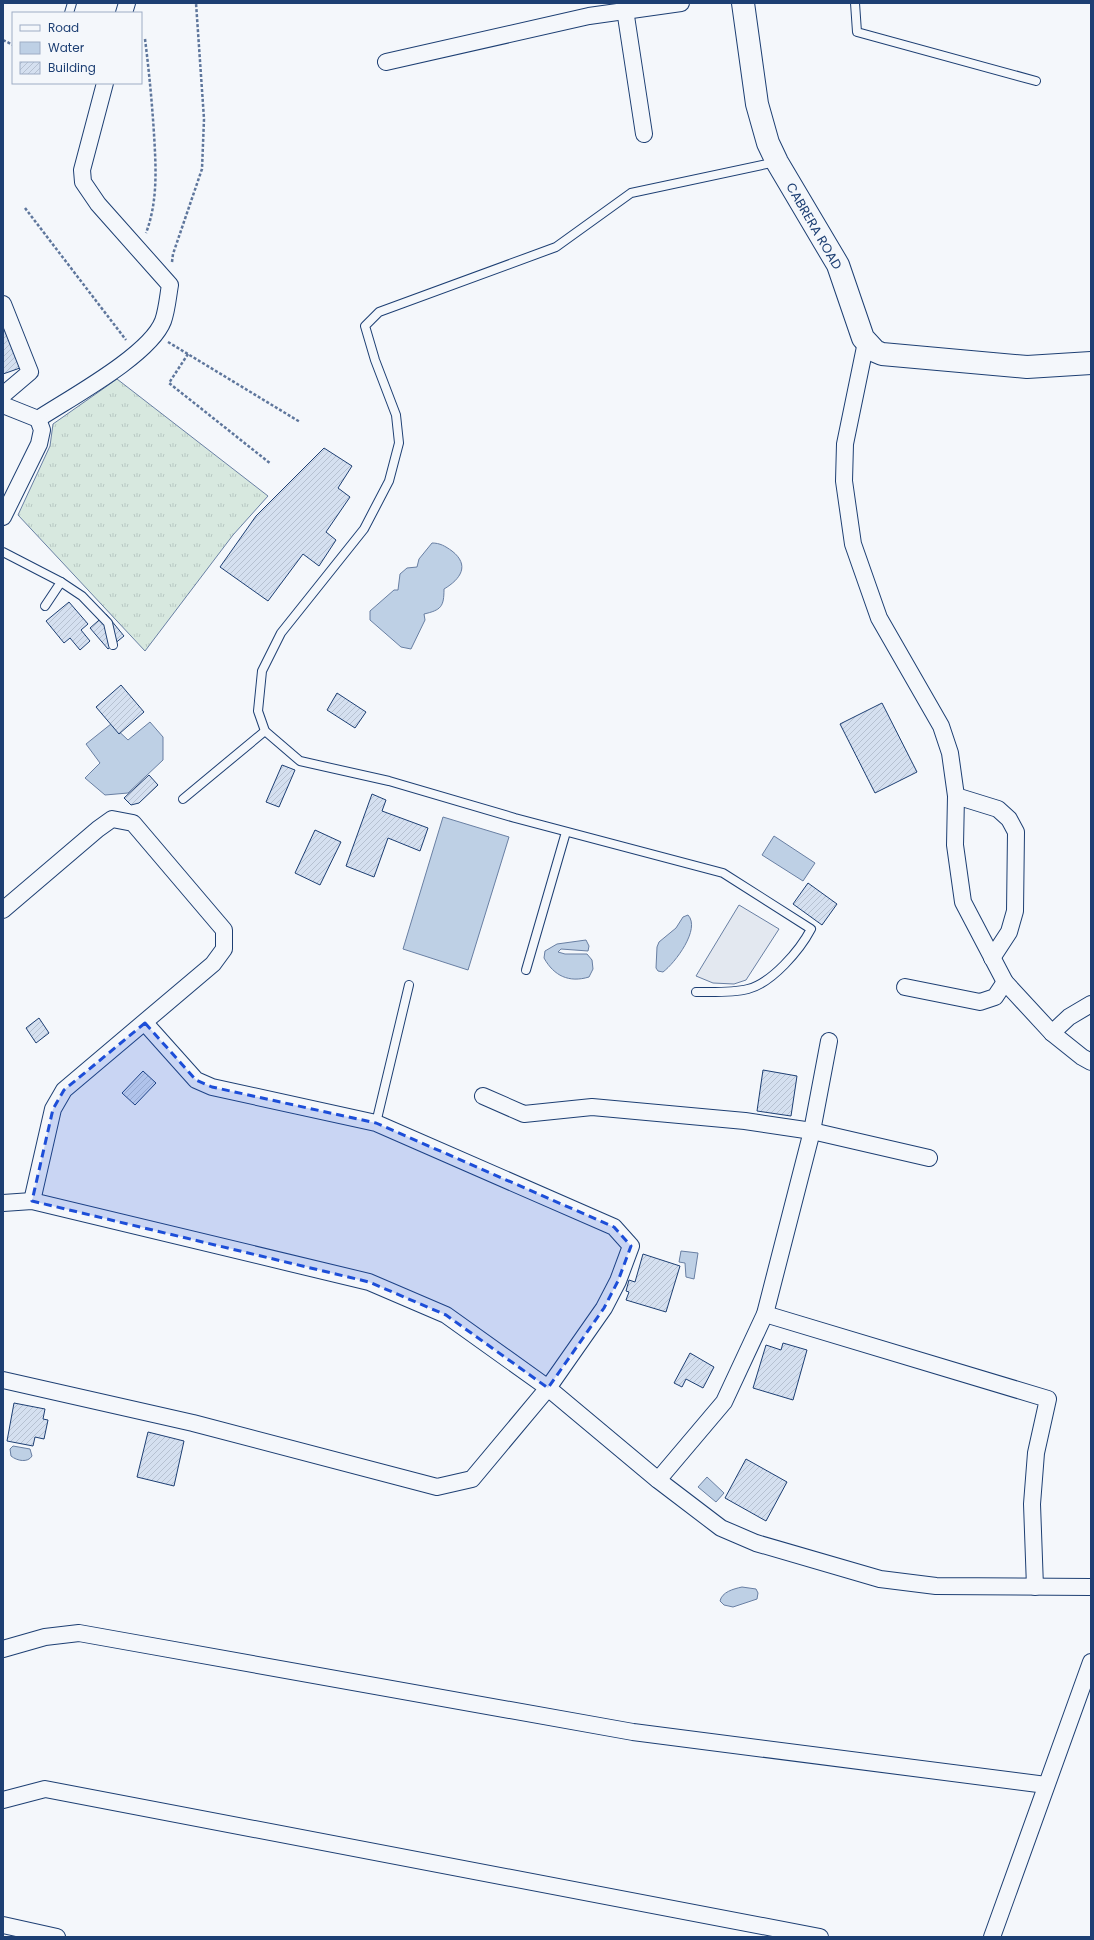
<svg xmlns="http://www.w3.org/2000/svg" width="1094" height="1940" font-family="Poppins,sans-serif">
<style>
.grass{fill:url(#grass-tufts);stroke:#687fa3}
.parking{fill:#e3e8f0;stroke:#687fa3}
.water{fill:#bed0e5;stroke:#687fa3}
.building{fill:url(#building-hatch);stroke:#1d3f73}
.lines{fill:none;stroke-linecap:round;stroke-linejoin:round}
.service-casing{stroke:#1d3f73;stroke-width:10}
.minor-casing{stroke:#1d3f73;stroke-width:18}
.secondary-casing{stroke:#1d3f73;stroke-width:24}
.path{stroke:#5e769c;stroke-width:2.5;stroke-dasharray:3 2;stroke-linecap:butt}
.service{stroke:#f4f7fb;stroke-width:8}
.minor{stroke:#f4f7fb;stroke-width:16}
.secondary{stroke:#f4f7fb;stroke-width:22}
.marked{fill:#1d4ed8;fill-opacity:0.2;stroke:#1d4ed8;stroke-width:3;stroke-dasharray:8 5;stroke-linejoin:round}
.labels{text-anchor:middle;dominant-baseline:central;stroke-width:3;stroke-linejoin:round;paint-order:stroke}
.street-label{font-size:13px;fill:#1d3f73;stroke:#f4f7fb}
</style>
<defs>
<pattern id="grass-tufts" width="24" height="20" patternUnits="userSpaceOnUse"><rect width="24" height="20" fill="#d7e8df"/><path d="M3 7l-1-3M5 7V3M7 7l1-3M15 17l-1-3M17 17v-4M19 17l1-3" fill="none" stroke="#b8c8c3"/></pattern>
<pattern id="building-hatch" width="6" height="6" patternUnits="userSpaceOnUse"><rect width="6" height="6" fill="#d5e0f0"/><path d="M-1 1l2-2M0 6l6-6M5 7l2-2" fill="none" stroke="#b6c1d1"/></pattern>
</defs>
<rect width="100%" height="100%" fill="#f4f7fb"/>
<!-- grass -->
<path class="grass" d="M 117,379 L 268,496 L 233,535 L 145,651 L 18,515 L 50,446 L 53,424 Z"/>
<!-- parking -->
<path class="parking" d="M 739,905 L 779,929 L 746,980 L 734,984 L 713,983 L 696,976 Z"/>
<!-- water -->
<g class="water">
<path d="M 432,543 C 440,543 445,546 452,551 C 470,565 461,579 444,589 C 444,607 441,610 424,614 L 425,620 L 411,649 L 401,647 L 370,620 L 370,611 L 394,590 L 398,590 L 400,574 L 407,568 L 417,567 L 419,559 Z"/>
<path d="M 150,722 L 163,737 L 163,760 L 128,793 L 105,795 L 85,778 L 100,763 L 86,744 L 111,724 L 128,740 Z"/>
<path d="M 443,817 L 509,837 L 468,970 L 403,949 Z"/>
<path d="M 774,836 L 815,863 L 803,881 L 762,855 Z"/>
<path d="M 688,915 C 701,929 675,963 663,972 L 658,971 L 656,968 L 657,947 L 659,942 L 676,928 L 683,917 Z"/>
<path d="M 586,940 L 589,946 L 588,951 L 561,949 L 558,952 L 565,954 L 587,954 L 592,960 L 593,969 L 589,977 C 569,983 554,976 544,958 L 545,951 L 557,944 Z"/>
<path d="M 681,1251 L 698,1253 L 694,1279 L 686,1277 L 685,1263 L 679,1262 Z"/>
<path d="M 13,1446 L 30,1449 L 32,1456 C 28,1463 17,1461 11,1456 L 10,1449 Z"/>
<path d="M 707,1477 L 724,1493 L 716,1502 L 698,1487 Z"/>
<path d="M 742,1587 L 756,1589 L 758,1593 L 757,1599 L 733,1607 L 724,1605 L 720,1601 C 722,1592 733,1589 742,1587 Z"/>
</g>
<!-- building -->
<g class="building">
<path d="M 3,323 L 20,368 L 3,374 Z"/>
<path d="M 324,448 L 352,466 L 338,488 L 350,497 L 326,532 L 336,540 L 319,566 L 303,554 L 268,601 L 220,567 L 256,516 Z"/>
<path d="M 69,602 L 88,624 L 81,630 L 90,641 L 80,650 L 70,638 L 64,643 L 46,621 Z"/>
<path d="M 106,614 L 124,636 L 108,649 L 90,628 Z"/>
<path d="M 121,685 L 144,712 L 119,734 L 96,707 Z"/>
<path d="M 337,693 L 366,712 L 355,728 L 327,710 Z"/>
<path d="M 882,703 L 917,772 L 875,793 L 840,724 Z"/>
<path d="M 282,765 L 295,770 L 279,807 L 266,802 Z"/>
<path d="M 149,775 L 158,785 L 139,803 L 131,805 L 124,798 Z"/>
<path d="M 372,794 L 386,800 L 382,811 L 428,828 L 420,851 L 388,838 L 374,877 L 346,866 Z"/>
<path d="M 315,830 L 341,842 L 320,885 L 295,873 Z"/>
<path d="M 808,883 L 837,904 L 822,925 L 793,904 Z"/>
<path d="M 39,1018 L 49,1033 L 36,1043 L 26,1028 Z"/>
<path d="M 763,1070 L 797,1076 L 791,1116 L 757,1111 Z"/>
<path d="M 143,1071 L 156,1083 L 135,1105 L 122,1093 Z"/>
<path d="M 643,1254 L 680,1266 L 666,1312 L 626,1300 L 629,1292 L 626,1291 L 629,1280 L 635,1282 Z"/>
<path d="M 783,1343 L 807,1350 L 793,1400 L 753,1388 L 766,1345 L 781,1350 Z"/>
<path d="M 690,1353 L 714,1367 L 703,1388 L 686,1379 L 682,1387 L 674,1383 Z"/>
<path d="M 14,1403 L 45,1409 L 43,1419 L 48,1420 L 44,1439 L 35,1437 L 33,1446 L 7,1441 Z"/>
<path d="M 148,1432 L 184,1441 L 174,1486 L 137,1477 Z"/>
<path d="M 746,1459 L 787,1482 L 766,1521 L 725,1498 Z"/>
</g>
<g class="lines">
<!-- service casing -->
<g class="service-casing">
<g id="service">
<path d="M 855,3 L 857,32 L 1036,81"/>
<path d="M 69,13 L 72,3"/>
<path d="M 3,552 L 61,582 L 82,596 L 108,623 L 113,645"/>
<path d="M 45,606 L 61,582"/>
<path d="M 183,799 L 265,731"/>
<path d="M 526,970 L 566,832"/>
<path d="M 696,992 C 712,992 732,993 748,989 C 772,983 800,950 811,929 L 723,873 L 515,818 L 389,781 L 300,761 L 265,731 L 258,711 L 262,671 L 281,633 L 364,529 L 389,481 L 399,443 L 396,415 L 375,360 L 365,326 L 379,312 L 556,247 L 631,193 L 776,162"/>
<path d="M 376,1123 L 409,985"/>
</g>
</g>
<!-- minor casing -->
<g class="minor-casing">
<g id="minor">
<path d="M 624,3 L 644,134"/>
<path d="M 124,13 L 127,3"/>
<path d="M 386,62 L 589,16 L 681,3"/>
<path d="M 3,304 L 30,372 L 3,395"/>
<path d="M 866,342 L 845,444 L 844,481 L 853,544 L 879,618 L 941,726 L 950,753 L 956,796 L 955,845 L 963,902 L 1005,982 L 1052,1033 L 1082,1057 L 1091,1062"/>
<path d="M 3,405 L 38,419"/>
<path d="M 38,419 C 70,398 150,355 163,321 C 167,310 168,296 170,285 L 98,204 L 83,182 L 82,170 L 105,83"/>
<path d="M 3,517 L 39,444 L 42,430 L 38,419"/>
<path d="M 956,796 L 998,809 L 1009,819 L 1016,832 L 1015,911 L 1009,932 L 992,958"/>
<path d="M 3,910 L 98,829 L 112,819 L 133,823 L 224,930 L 224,949 L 213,964 L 64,1090 L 53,1109 L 32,1201"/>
<path d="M 905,987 L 980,1002 L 995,997 L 1005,982"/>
<path d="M 1052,1033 L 1069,1017 L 1091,1004"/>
<path d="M 483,1096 L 524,1114 L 592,1107 L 745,1121 L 812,1131 L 929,1158"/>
<path d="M 3,1203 L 32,1201 L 369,1282 L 446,1315 L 548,1388 L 658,1480 L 721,1528 L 756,1543 L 880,1579 L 936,1586 L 1091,1587"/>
<path d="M 765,1314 L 1048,1399 L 1036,1453 L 1032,1504 L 1035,1587"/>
<path d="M 3,1380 L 193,1423 L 437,1487 L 472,1479 L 548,1388 L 604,1308 L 618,1281 L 631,1246 L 614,1227 L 376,1123 L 212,1087 L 196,1080 L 145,1023"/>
<path d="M 658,1480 L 724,1402 L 765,1314 L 812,1131 L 829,1041"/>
<path d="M 3,1649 L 45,1637 L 79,1633 L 633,1732 L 1046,1785"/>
<path d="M 3,1800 L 45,1789 L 820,1937"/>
<path d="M 3,1925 L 57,1937"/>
<path d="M 992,1937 L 1091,1662"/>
</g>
</g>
<!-- secondary casing -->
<g class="secondary-casing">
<path id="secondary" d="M 743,3 L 757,104 L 768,143 L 777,162 L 838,265 L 863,338 L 875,351 L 882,354 L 1027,367 L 1091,363"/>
</g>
<!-- path -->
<g class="path">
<path d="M 145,39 C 149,71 152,102 154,134 C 156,168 158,201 146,233"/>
<path d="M 3,40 L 13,45"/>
<path d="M 25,208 L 126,340"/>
<path d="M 172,262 L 173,254 L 202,169 L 204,119 L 196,3"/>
<path d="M 168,342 L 300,422"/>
<path d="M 188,354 L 169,383 L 271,464"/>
</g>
<!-- service -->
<use href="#service" class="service"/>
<!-- minor -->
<use href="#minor" class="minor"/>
<!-- secondary -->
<use href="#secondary" class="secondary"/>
</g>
<!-- marked area -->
<path class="marked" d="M 145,1023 L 196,1080 L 212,1087 L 376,1123 L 614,1227 L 631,1246 L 618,1281 L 604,1308 L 548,1388 L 446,1315 L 369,1282 L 32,1201 L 53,1109 L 64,1090 Z"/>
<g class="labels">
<!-- street labels -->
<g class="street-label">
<text transform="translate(814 226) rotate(60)">CABRERA ROAD</text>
</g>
</g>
<!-- border -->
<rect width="1094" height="1940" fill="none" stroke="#1d3f73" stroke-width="8"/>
<!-- legend -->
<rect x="12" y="12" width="130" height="72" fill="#f4f7fb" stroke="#9eadc5"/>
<rect x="20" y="25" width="20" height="6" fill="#f4f7fb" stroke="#9eadc5"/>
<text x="48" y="32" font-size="12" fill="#1d3f73">Road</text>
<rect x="20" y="42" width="20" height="12" fill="#bed0e5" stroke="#9eadc5"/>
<text x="48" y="52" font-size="12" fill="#1d3f73">Water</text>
<rect x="20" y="62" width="20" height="12" fill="url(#building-hatch)" stroke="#9eadc5"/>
<text x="48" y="72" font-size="12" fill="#1d3f73">Building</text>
</svg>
